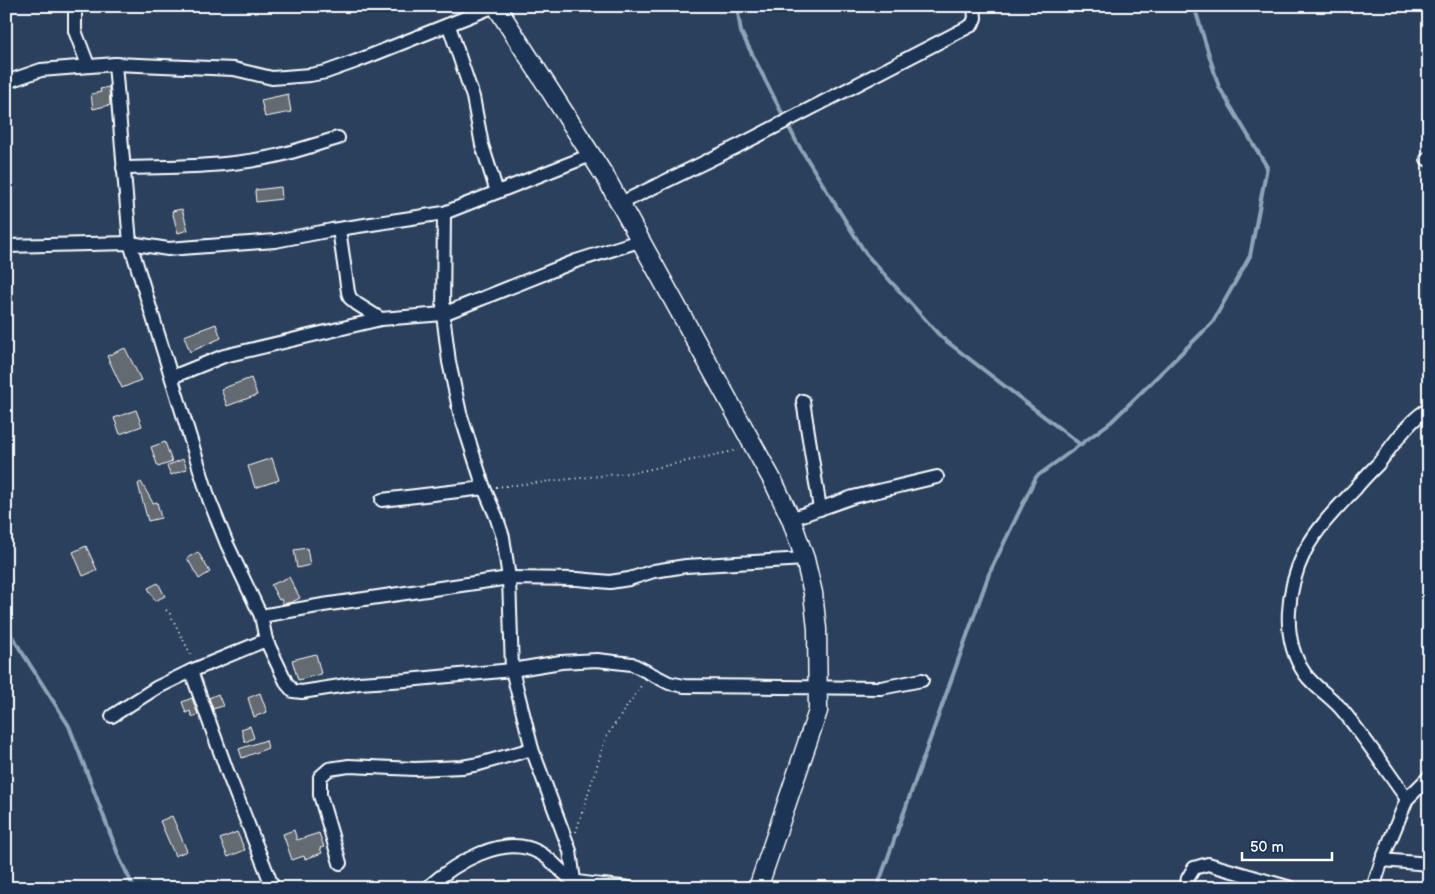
<svg xmlns="http://www.w3.org/2000/svg" width="1435" height="894" font-family="'Balsamiq Sans',sans-serif">
<style>
.lines{fill:none;stroke-linecap:round;stroke-linejoin:round}
.stream{stroke:#8da4b8;stroke-width:4}
.building{fill:#646a70;stroke:#fff}
.street-casing{stroke:#fff;stroke-width:16}
.secondary-casing{stroke:#fff;stroke-width:21}
.path{stroke:#fff;stroke-width:2;stroke-dasharray:1 4;stroke-linecap:butt}
.street{stroke:#1d3557;stroke-width:12}
.secondary{stroke:#1d3557;stroke-width:18}
</style>
<rect width="100%" height="100%" fill="#2b405c"/>
<filter id="ink" filterUnits="userSpaceOnUse"><feTurbulence type="fractalNoise" baseFrequency=".02" numOctaves="2"/><feDisplacementMap in="SourceGraphic" scale="10" xChannelSelector="R" yChannelSelector="G"/><feConvolveMatrix kernelMatrix="1 2 1 2 8 2 1 2 1" color-interpolation-filters="sRGB"/></filter>
<g filter="url(#ink)">
<g class="lines">
<!-- stream -->
<g class="stream">
<path d="M 737,6 L 741,32 L 796,141 L 866,254 L 941,337 L 1081,445"/>
<path d="M 6,627 L 69,726 L 120,859 L 134,888"/>
<path d="M 877,888 L 989,574 L 1036,477 L 1111,422 L 1212,323 L 1250,256 L 1267,167 L 1219,87 L 1194,6"/>
</g>
</g>
<!-- building -->
<g class="building">
<path d="M 109,87 L 110,105 L 93,109 L 91,94 L 101,92 L 100,89 Z"/>
<path d="M 288,94 L 291,112 L 265,117 L 261,100 Z"/>
<path d="M 281,187 L 282,199 L 256,202 L 255,190 Z"/>
<path d="M 182,209 L 188,230 L 178,233 L 172,211 Z"/>
<path d="M 216,324 L 221,338 L 190,352 L 184,336 Z"/>
<path d="M 125,348 L 141,380 L 122,388 L 107,356 Z"/>
<path d="M 251,378 L 257,395 L 227,406 L 221,389 Z"/>
<path d="M 136,410 L 142,426 L 120,434 L 114,418 Z"/>
<path d="M 165,442 L 172,462 L 158,467 L 151,447 Z"/>
<path d="M 272,458 L 279,480 L 255,488 L 248,466 Z"/>
<path d="M 183,459 L 187,469 L 171,475 L 167,466 Z"/>
<path d="M 141,482 L 153,503 L 157,502 L 161,518 L 148,521 L 138,484 Z"/>
<path d="M 86,546 L 97,570 L 83,576 L 73,552 Z"/>
<path d="M 307,548 L 310,565 L 297,568 L 294,550 Z"/>
<path d="M 198,552 L 210,572 L 199,579 L 187,558 Z"/>
<path d="M 289,577 L 300,598 L 292,602 L 283,604 L 281,599 L 279,600 L 271,585 Z"/>
<path d="M 158,583 L 165,596 L 155,601 L 148,588 Z"/>
<path d="M 316,654 L 321,674 L 298,680 L 292,660 Z"/>
<path d="M 260,693 L 267,712 L 254,717 L 248,698 Z"/>
<path d="M 218,694 L 223,706 L 213,709 L 209,698 Z"/>
<path d="M 192,698 L 198,715 L 192,717 L 190,711 L 186,713 L 182,702 Z"/>
<path d="M 250,726 L 254,738 L 245,742 L 241,729 Z"/>
<path d="M 266,740 L 268,748 L 242,758 L 239,749 Z"/>
<path d="M 172,816 L 187,851 L 175,856 L 160,821 Z"/>
<path d="M 294,830 L 297,840 L 319,833 L 324,847 L 320,848 L 322,853 L 305,859 L 304,856 L 292,860 L 283,834 Z"/>
<path d="M 237,832 L 245,850 L 228,857 L 220,839 Z"/>
</g>
<g class="lines">
<!-- street casing -->
<g class="street-casing">
<g id="street">
<path d="M 75,6 L 75,31 L 88,65"/>
<path d="M 449,26 L 473,97 L 482,145 L 497,192"/>
<path d="M 115,64 L 130,243 L 209,499 L 227,544 L 261,616 L 266,640 L 287,684 L 293,691 L 302,692 L 359,683 L 407,680 L 512,670 L 561,662 L 597,660 L 632,664 L 669,683 L 684,686 L 881,688 L 922,680"/>
<path d="M 6,82 L 41,70 L 115,64 L 234,69 L 272,78 L 310,75 L 326,72 L 357,61 L 495,6"/>
<path d="M 1427,159 L 1429,160"/>
<path d="M 123,168 C 174,167 226,167 276,156 C 297,151 317,144 338,138"/>
<path d="M 619,204 L 738,146 L 972,25 L 975,18 L 974,6"/>
<path d="M 444,213 L 443,314 L 449,362 L 460,413 L 484,488 L 496,516 L 503,537 L 509,578 L 512,670 L 532,749 L 570,851 L 575,888"/>
<path d="M 339,229 L 348,292 L 350,298 L 357,304 L 381,319"/>
<path d="M 6,246 L 130,243 L 168,249 L 275,241 L 332,230 L 444,213 L 591,155"/>
<path d="M 172,377 L 224,356 L 381,319 L 443,314 L 576,261 L 639,241"/>
<path d="M 803,401 L 820,509"/>
<path d="M 382,500 L 484,488"/>
<path d="M 791,519 L 853,497 L 937,477"/>
<path d="M 261,616 L 323,605 L 509,578 L 577,579 L 610,582 L 629,579 L 654,571 L 686,566 L 805,559"/>
<path d="M 191,671 L 227,771 L 273,888"/>
<path d="M 112,716 L 156,688 L 191,671 L 266,640"/>
<path d="M 1407,799 C 1386,770 1366,739 1343,711 C 1332,697 1315,688 1305,674 C 1280,638 1287,588 1305,551 C 1317,528 1337,508 1355,489 C 1362,480 1370,472 1378,464 C 1391,448 1411,417 1429,409"/>
<path d="M 1382,860 L 1429,864"/>
<path d="M 340,863 L 320,795 L 320,777 L 329,769 L 349,766 L 415,769 L 462,767 L 479,764 L 532,749"/>
<path d="M 427,888 C 454,864 504,832 540,853 C 553,860 561,873 573,880 C 578,884 619,886 629,888"/>
<path d="M 1186,888 L 1188,878 L 1194,868 L 1208,864 L 1291,888"/>
<path d="M 1373,888 L 1382,860 L 1407,799 L 1429,777"/>
</g>
</g>
<!-- secondary casing -->
<g class="secondary-casing">
<path id="secondary" d="M 496,6 L 606,178 L 774,483 L 791,519 L 805,559 L 813,593 L 817,629 L 818,711 L 758,888"/>
</g>
<!-- path -->
<g class="path">
<path d="M 496,487 L 637,472 L 738,450"/>
<path d="M 166,610 L 170,614 L 192,657"/>
<path d="M 576,832 L 606,737 L 643,683"/>
</g>
<!-- street -->
<use href="#street" class="street"/>
<!-- secondary -->
<use href="#secondary" class="secondary"/>
</g>
</g>
<!-- margin -->
<rect width="1435" height="894" fill="none" stroke="#1d3557" stroke-width="25"/>
<rect x="12" y="12" width="1410" height="869" fill="none" stroke="#fff" stroke-width="2" filter="url(#ink)"/>
<!-- scale -->
<path d="M1242 852v8h90v-8" fill="none" stroke="#ffffff" stroke-width="2.5"/>
<text x="1250" y="852" font-size="15" fill="#ffffff" stroke="#1d3557" stroke-width="4" paint-order="stroke">50 m</text>
</svg>
